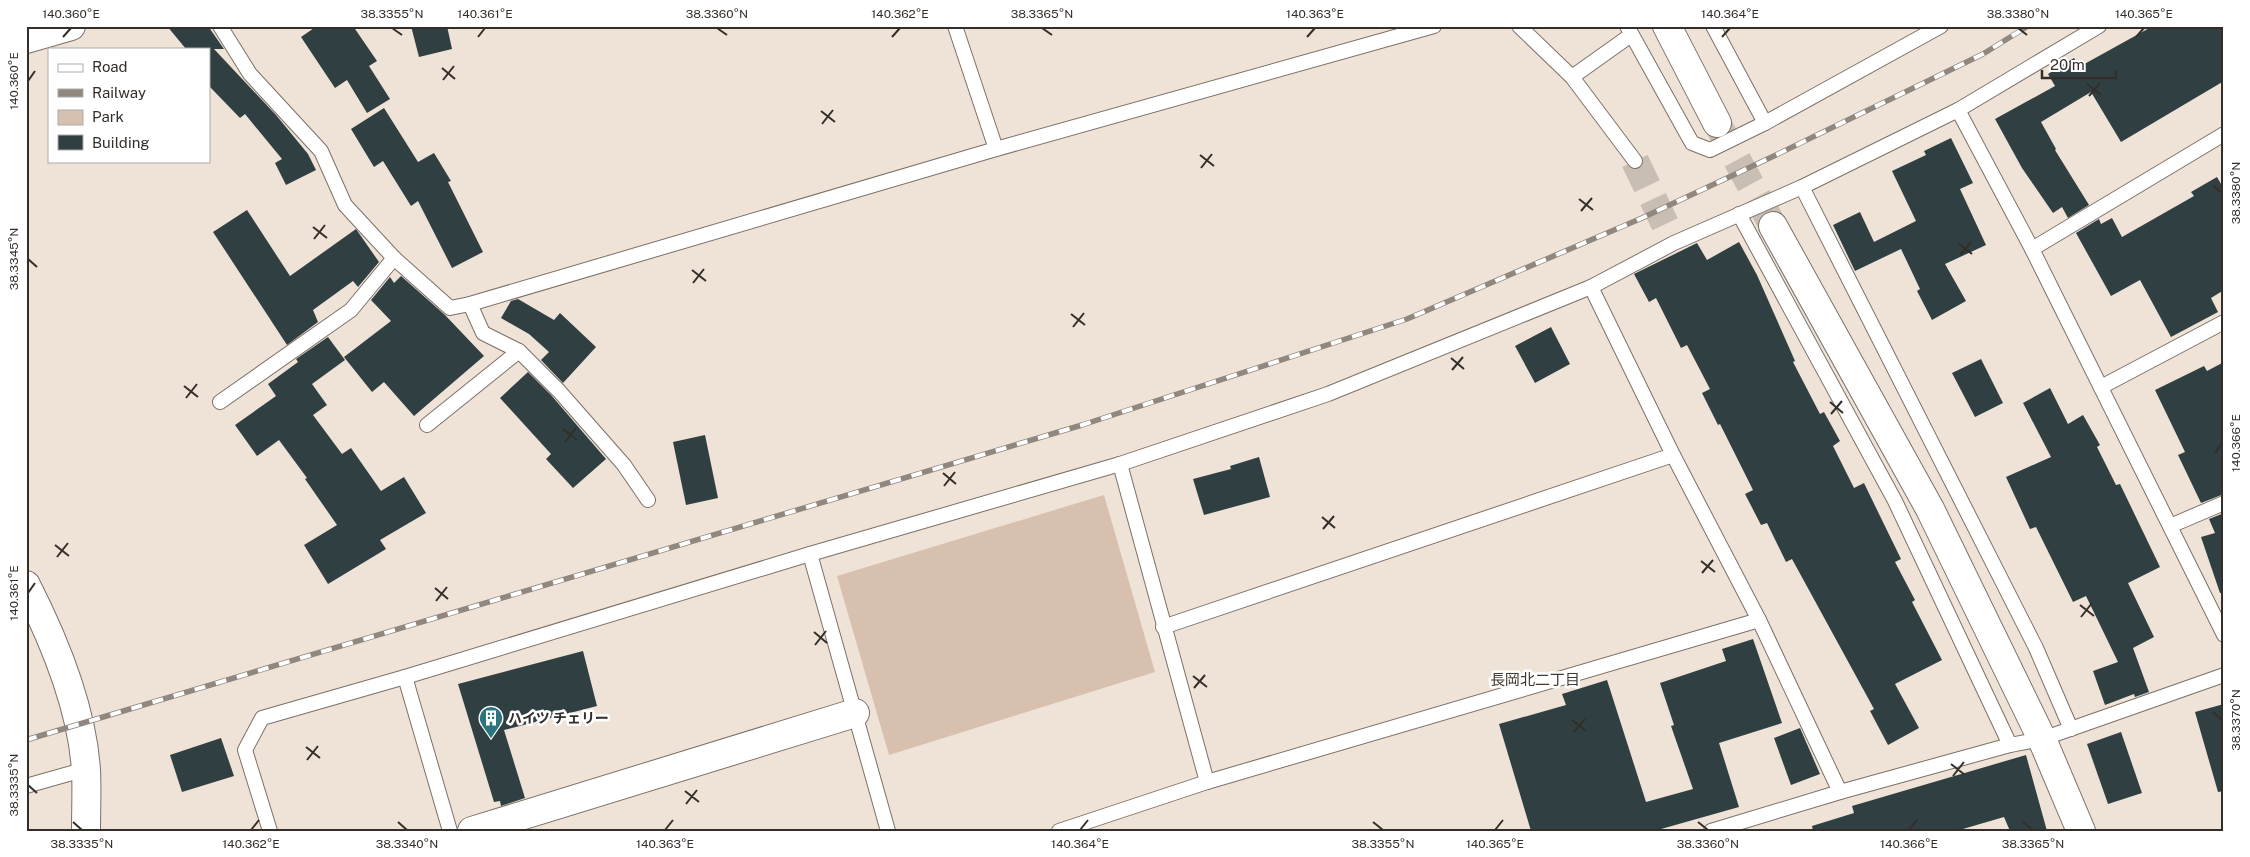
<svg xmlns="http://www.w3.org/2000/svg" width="2250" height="857" font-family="'Public Sans','Noto Sans JP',sans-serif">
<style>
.green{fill:#d7c1ae}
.building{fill:#304042}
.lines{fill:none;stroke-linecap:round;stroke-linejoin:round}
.street-tunnel{stroke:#c9beb4;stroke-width:28;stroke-dasharray:28 14;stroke-linecap:butt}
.secondary-tunnel{stroke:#c9beb4;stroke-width:28;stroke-dasharray:28 14;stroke-linecap:butt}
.lane-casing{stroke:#7c7167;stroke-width:16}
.street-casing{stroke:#7c7167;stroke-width:30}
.secondary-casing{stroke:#7c7167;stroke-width:30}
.primary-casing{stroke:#7c7167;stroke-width:30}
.lane{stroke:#fff;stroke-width:14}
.street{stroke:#fff;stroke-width:28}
.secondary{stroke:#fff;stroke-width:28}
.primary{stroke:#fff;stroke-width:28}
.rail-casing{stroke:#90877f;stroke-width:5.5}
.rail{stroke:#fff;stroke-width:4;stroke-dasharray:11;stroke-linecap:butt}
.ticks{fill:none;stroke:#332e2a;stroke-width:2}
.labels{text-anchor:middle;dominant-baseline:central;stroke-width:5;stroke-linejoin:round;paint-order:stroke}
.poi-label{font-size:14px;font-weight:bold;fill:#332e2a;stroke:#fff;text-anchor:start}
.neighbourhood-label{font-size:15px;fill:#42382f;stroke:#fff}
.neatline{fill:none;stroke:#332e2a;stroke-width:2}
.ticks-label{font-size:12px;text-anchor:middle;fill:#332e2a}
</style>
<rect width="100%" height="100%" fill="#efe2d7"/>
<!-- green -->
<path class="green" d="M 1104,495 L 1155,672 L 889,755 L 837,576 Z"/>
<!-- building -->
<g class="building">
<path d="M 167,26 L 208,26 L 224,49 L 214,49 L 276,115 L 308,154 L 316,170 L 286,185 L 275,163 L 282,159 L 245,114 L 240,118 L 209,86 L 209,49 L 186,49 Z"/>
<path d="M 317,26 L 353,26 L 377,61 L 369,66 L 390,99 L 367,113 L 347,80 L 335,88 L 301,37 Z"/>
<path d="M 411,26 L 447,26 L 452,49 L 419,57 Z"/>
<path d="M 2153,26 L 2224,26 L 2224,81 L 2121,142 L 2091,92 L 2041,122 L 2056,149 L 2055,150 L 2089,205 L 2068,218 L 2062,207 L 2053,213 L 2022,168 L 1995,119 L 2055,86 L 2048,74 L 2074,58 L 2079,67 Z"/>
<path d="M 384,108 L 418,162 L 434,153 L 451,181 L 448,182 L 483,252 L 452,268 L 418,201 L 411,206 L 383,161 L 374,167 L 351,129 Z"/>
<path d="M 1951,138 L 1973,183 L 1960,189 L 1986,245 L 1945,264 L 1966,301 L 1932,320 L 1917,291 L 1920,289 L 1901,249 L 1855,271 L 1833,225 L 1860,212 L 1874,242 L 1916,221 L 1892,171 L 1926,155 L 1924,151 Z"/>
<path d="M 2217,177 L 2224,189 L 2224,290 L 2211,298 L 2218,312 L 2171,337 L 2140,280 L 2111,296 L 2076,233 L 2099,219 L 2101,224 L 2112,218 L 2122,237 L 2194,196 L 2191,192 Z"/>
<path d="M 247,210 L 290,276 L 356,229 L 379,262 L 358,287 L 353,281 L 313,310 L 318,322 L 287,345 L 213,232 Z"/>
<path d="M 1739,242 L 1757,275 L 1795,361 L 1793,362 L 1820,414 L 1824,412 L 1840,441 L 1833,446 L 1854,488 L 1864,483 L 1880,516 L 1901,559 L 1895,562 L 1915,600 L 1912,602 L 1942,660 L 1895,684 L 1919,728 L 1888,745 L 1870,711 L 1874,709 L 1792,559 L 1786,562 L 1767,523 L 1761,525 L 1745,494 L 1753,490 L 1720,424 L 1718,425 L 1702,393 L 1710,389 L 1687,345 L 1681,348 L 1656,298 L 1649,302 L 1634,274 L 1697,243 L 1707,260 Z"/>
<path d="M 401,276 L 445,315 L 484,356 L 414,416 L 384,382 L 372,392 L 344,357 L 391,321 L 371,300 L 390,277 L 394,283 Z"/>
<path d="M 518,299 L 554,320 L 560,313 L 596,347 L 563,383 L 541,360 L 549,352 L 529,334 L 501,318 L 511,301 Z"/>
<path d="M 1551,327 L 1570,364 L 1535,383 L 1515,346 Z"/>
<path d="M 328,337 L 345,360 L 312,384 L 327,405 L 313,415 L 342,454 L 351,448 L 381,491 L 404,477 L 426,513 L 380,540 L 386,549 L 328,584 L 304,545 L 337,525 L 305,479 L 307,478 L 279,440 L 257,456 L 235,425 L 276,396 L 268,384 L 298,362 L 296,359 Z"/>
<path d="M 1981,359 L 2003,403 L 1975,417 L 1952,373 Z"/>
<path d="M 2224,362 L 2224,494 L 2201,503 L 2178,455 L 2185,452 L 2155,390 L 2204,366 L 2207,371 Z"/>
<path d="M 528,372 L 551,395 L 606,459 L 573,488 L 546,459 L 551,454 L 500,398 Z"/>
<path d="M 2050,388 L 2068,424 L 2083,415 L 2100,445 L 2097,447 L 2116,485 L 2120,484 L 2160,567 L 2128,583 L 2154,637 L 2133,648 L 2149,692 L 2135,697 L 2134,694 L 2105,705 L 2093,671 L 2118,662 L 2086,596 L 2073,602 L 2036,527 L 2030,529 L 2006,477 L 2051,457 L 2023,403 Z"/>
<path d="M 705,435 L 718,498 L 686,505 L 673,442 Z"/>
<path d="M 1259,457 L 1270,497 L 1204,515 L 1193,479 L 1231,469 L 1230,466 Z"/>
<path d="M 2224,513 L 2224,593 L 2220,593 L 2201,537 L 2215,533 L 2209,519 Z"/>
<path d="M 1753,639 L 1782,723 L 1719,743 L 1739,807 L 1654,831 L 1531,831 L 1499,724 L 1566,705 L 1562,694 L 1607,680 L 1646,802 L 1693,789 L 1671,726 L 1674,725 L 1660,683 L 1726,661 L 1722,649 Z"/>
<path d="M 583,651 L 597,706 L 504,730 L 525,798 L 501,806 L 500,801 L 494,802 L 458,684 Z"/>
<path d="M 2224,704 L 2224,791 L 2218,792 L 2195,712 Z"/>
<path d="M 1800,728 L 1820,774 L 1791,785 L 1774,738 Z"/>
<path d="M 2121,732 L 2142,793 L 2108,804 L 2087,744 Z"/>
<path d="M 221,738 L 234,776 L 182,792 L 170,755 Z"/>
<path d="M 2026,755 L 2047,831 L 2010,831 L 2004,817 L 1956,831 L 1813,831 L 1812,826 L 1854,813 L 1852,806 Z"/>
</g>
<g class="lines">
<!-- street-tunnel -->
<path class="street-tunnel" d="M 1635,161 L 1674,243"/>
<!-- secondary-tunnel -->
<path class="secondary-tunnel" d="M 1717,123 L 1773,226"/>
<!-- lane casing -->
<g class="lane-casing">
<g id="lane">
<path d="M 220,26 L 250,74 L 321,151 L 345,205 L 394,258 L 450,308 L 470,304 L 996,149 L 1434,26"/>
<path d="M 955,26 L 996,149"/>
<path d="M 1519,26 L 1572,77 L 1635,161"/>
<path d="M 1627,26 L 1692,143 L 1710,150 L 1765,123 L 1713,26"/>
<path d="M 1572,77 L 1631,35"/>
<path d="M 1958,110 L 2099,26"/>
<path d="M 1765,123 L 1941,26"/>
<path d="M 1802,187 L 2036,648 L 2071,729"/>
<path d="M 1739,214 L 1895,501 L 2010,745"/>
<path d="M 2032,249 L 2224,134"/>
<path d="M 470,304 L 483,333 L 519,351 L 559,391 L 624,465 L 648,500"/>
<path d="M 2101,387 L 2224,322"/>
<path d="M 220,402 L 351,310 L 394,258"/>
<path d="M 427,425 L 519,351"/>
<path d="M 1120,464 L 1328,394 L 1591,287"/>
<path d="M 2170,526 L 2224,503"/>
<path d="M 810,554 L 888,831"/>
<path d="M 1163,627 L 1673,455"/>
<path d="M 405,677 L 450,831"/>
<path d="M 26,786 L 86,769"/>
<path d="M 1840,792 L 1759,620 L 1673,455 L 1591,287 L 1674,243 L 1802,187 L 1958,110 L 2032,249 L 2224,635"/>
<path d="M 270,831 L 245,750 L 262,718 L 405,677 L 810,554 L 1120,464 L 1207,782"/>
<path d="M 1059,831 L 1207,782 L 1759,620"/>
<path d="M 1711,831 L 1840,792 L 2010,745 L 2042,739 L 2224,675"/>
</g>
</g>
<!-- street casing -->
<g class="street-casing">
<g id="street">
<path d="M 26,585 C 54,640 82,708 86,770 C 87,790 86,810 86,831"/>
<path d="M 472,831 L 855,713"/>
</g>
</g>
<!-- secondary casing -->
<g class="secondary-casing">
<g id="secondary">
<path d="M 1667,26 L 1717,123"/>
<path d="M 1773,226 L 1930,509 L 2042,739 L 2081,831"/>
</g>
</g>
<!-- primary casing -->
<g class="primary-casing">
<path id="primary" d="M 26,39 L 71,26"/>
</g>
<!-- lane -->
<use href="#lane" class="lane"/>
<!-- street -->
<use href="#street" class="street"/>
<!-- secondary -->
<use href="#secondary" class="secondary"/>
<!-- primary -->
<use href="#primary" class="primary"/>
<!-- rail casing -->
<g class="rail-casing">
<path id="rail" d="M 26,740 L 1082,425 L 1407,319 L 1642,218 L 1776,155 L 1983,54 L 2028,26"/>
</g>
<!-- rail -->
<use href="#rail" class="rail"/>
</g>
<!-- ticks -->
<path class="ticks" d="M 392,28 L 402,35M 717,28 L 727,35M 1042,28 L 1052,35M 2018,28 L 2027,35M 63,37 L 71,28M 478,37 L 485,28M 892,37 L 900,28M 1307,37 L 1315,28M 1722,37 L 1730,28M 2136,37 L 2144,28M 442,68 L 455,79M 443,80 L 454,66M 28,81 L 35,71M 2087,84 L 2101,95M 2089,96 L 2100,83M 821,111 L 835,122M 822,124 L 833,110M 1200,155 L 1214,166M 1201,168 L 1212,154M 2213,186 L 2222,193M 1579,199 L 1593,210M 1581,211 L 1592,198M 313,227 L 327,238M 314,239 L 325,225M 1958,243 L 1972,254M 1960,255 L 1971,242M 28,259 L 37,267M 692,270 L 706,281M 693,283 L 704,269M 1071,314 L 1085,325M 1073,327 L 1084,313M 1451,358 L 1464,369M 1452,370 L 1463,357M 184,386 L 198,397M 186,398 L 197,384M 1830,402 L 1843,413M 1831,414 L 1842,401M 563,429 L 577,440M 565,442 L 576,428M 2215,453 L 2222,443M 943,473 L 956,484M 944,486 L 955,472M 1322,517 L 1335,528M 1323,529 L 1334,516M 55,545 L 69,556M 57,557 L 68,543M 1701,561 L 1715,572M 1702,573 L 1713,560M 435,588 L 448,599M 28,593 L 35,583M 436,601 L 447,587M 2080,605 L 2094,616M 2081,617 L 2092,603M 814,632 L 827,643M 815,645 L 826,631M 1193,676 L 1207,687M 1194,688 L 1205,675M 2213,712 L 2222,720M 1572,720 L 1586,731M 1574,732 L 1585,719M 306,747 L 320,758M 307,760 L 318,746M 1951,764 L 1965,775M 1953,776 L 1964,762M 28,785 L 37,793M 685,791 L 699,802M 686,804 L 697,790M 73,822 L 82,830M 398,822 L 407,830M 1373,822 L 1383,830M 1698,822 L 1708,830M 2023,822 L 2033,830M 251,830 L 259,820M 665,830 L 673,820M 1080,830 L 1088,820M 1495,830 L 1503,820M 1909,830 L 1917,820"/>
<!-- icons -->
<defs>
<g id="building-pin" transform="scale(1.25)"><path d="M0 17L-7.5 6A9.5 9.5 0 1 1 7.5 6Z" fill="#2c747e" stroke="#fff"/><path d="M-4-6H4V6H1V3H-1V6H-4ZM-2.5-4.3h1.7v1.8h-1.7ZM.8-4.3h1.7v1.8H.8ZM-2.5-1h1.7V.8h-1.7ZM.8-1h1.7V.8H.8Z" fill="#fff"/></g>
</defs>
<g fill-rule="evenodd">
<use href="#building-pin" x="491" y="718"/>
</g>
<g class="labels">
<!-- poi labels -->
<g class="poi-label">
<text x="508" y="718">ハイツ チェリー</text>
</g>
<!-- neighbourhood labels -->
<g class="neighbourhood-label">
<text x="1535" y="679">長岡北二丁目</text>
</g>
</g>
<!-- border -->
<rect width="2250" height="857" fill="none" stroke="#ffffff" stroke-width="55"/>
<!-- legend -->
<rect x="48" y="48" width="162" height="115" fill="#ffffff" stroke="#adabaa"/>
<rect x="58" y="64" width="25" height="8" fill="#ffffff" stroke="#adabaa"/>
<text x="92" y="72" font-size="15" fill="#332e2a">Road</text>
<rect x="58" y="89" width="25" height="8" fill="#90877f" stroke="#adabaa"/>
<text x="92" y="98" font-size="15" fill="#332e2a">Railway</text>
<rect x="58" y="110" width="25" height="15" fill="#d7c1ae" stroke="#adabaa"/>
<text x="92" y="122" font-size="15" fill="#332e2a">Park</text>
<rect x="58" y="135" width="25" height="15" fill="#304042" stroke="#adabaa"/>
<text x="92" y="148" font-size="15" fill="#332e2a">Building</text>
<!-- scale -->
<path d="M2042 70v8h74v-8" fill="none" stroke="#332e2a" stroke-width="2.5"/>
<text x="2050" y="70" font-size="15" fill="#332e2a" stroke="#ffffff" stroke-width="4" paint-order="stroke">20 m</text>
<rect x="28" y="28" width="2194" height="802" class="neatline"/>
<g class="ticks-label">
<text x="71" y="18">140.360°E</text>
<text x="392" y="18">38.3355°N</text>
<text x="485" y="18">140.361°E</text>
<text x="717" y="18">38.3360°N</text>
<text x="900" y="18">140.362°E</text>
<text x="1042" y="18">38.3365°N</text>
<text x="1315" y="18">140.363°E</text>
<text x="1730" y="18">140.364°E</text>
<text x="2018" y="18">38.3380°N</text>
<text x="2144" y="18">140.365°E</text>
<text transform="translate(14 81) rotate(-90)" y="4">140.360°E</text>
<text transform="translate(2236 193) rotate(-90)" y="4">38.3380°N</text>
<text transform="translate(14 259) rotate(-90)" y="4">38.3345°N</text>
<text transform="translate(2236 443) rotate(-90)" y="4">140.366°E</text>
<text transform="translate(14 593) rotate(-90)" y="4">140.361°E</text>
<text transform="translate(2236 720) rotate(-90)" y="4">38.3370°N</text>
<text transform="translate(14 785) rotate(-90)" y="4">38.3335°N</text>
<text x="82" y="848">38.3335°N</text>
<text x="251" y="848">140.362°E</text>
<text x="407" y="848">38.3340°N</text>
<text x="665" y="848">140.363°E</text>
<text x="1080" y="848">140.364°E</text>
<text x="1383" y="848">38.3355°N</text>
<text x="1495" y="848">140.365°E</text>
<text x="1708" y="848">38.3360°N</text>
<text x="1909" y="848">140.366°E</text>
<text x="2033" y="848">38.3365°N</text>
</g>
</svg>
